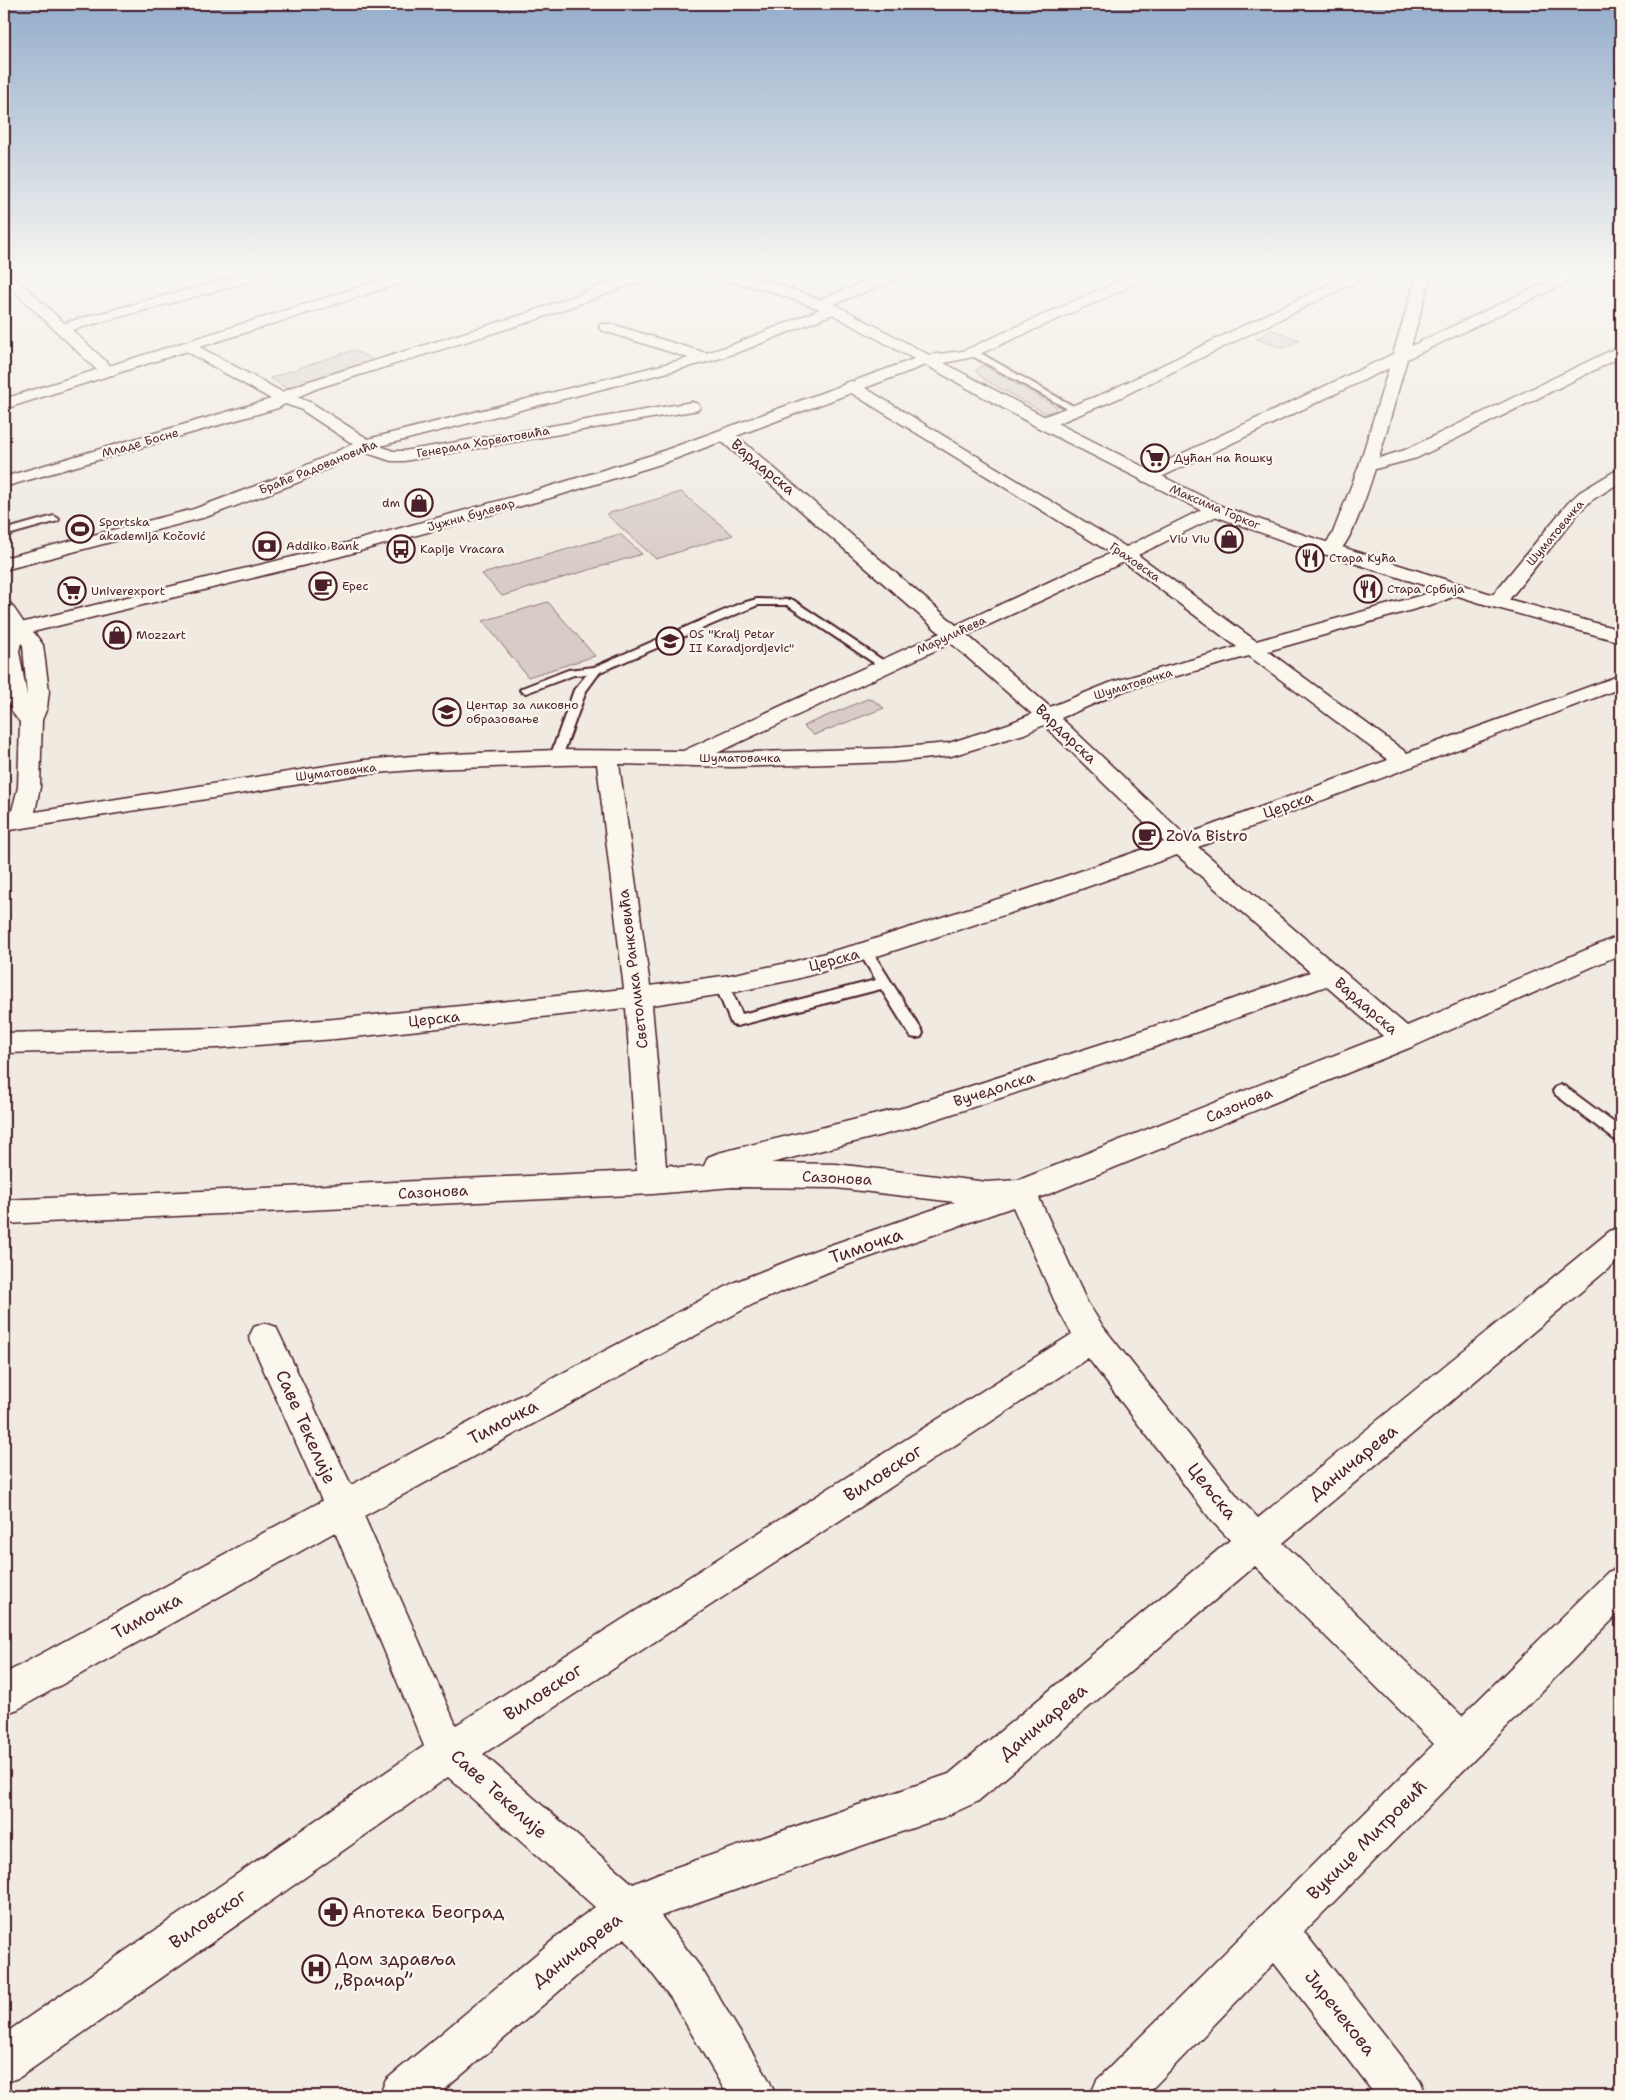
<svg xmlns="http://www.w3.org/2000/svg" width="1625" height="2100" font-family="'Shantell Sans',sans-serif">
<style>
.green{fill:#d8ccc6;stroke:#917678}
.lines{fill:none;stroke-linecap:round;stroke-linejoin:round}
.lane-casing{stroke:#4a1f2b;stroke-width:4}
.street-casing{stroke:#4a1f2b;stroke-width:3}
.secondary-casing{stroke:#4a1f2b;stroke-width:3}
.lane{fill:#fbf7ec;fill-rule:evenodd}
.street{fill:#fbf7ec;fill-rule:evenodd}
.secondary{fill:#fbf7ec;fill-rule:evenodd}
.labels{text-anchor:middle;dominant-baseline:central;stroke-width:4.5;stroke-linejoin:round;paint-order:stroke}
.far-street-label{font-size:12px;fill:#4a1f2b;stroke:#fbf7ec}
.far-poi-label{font-size:12px;fill:#4a1f2b;stroke:#fbf7ec;text-anchor:start}
.street-label{font-size:15px;fill:#4a1f2b;stroke:#fbf7ec}
.poi-label{font-size:15px;fill:#4a1f2b;stroke:#fbf7ec;text-anchor:start}
.near-street-label{font-size:18px;fill:#4a1f2b;stroke:#fbf7ec}
.near-poi-label{font-size:18px;fill:#4a1f2b;stroke:#fbf7ec;text-anchor:start}
</style>
<rect width="100%" height="100%" fill="#f0eae0"/>
<filter id="ink" filterUnits="userSpaceOnUse"><feTurbulence type="fractalNoise" baseFrequency=".02" numOctaves="2"/><feDisplacementMap in="SourceGraphic" scale="10" xChannelSelector="R" yChannelSelector="G"/><feConvolveMatrix kernelMatrix="1 2 1 2 8 2 1 2 1" color-interpolation-filters="sRGB"/></filter>
<g filter="url(#ink)">
<!-- green -->
<g class="green">
<path d="M 1272,330 L 1300,340 L 1283,348 L 1256,339 Z"/>
<path d="M 353,350 L 374,360 L 286,388 L 270,378 Z"/>
<path d="M 983,365 L 1057,407 L 1054,411 L 1045,413 L 985,380 L 975,371 Z"/>
<path d="M 681,492 L 733,535 L 656,559 L 606,514 Z"/>
<path d="M 620,534 L 642,554 L 502,596 L 482,574 Z"/>
<path d="M 548,602 L 595,656 L 528,677 L 483,621 Z"/>
<path d="M 867,699 L 873,700 L 884,708 L 814,735 L 803,726 Z"/>
</g>
<g class="lines">
<!-- lane casing -->
<g class="lane-casing">
<g id="lane">
<path d="M 969,350 L 975,350 L 1080,410 L 1079,412 L 1073,412 L 969,354 Z"/>
<path d="M 54,516 L 59,519 L 58,521 L 4,536 L 4,530 Z"/>
<path d="M 757,599 L 793,600 L 890,665 L 888,667 L 880,667 L 787,605 L 758,605 L 600,672 L 586,691 L 562,757 L 560,760 L 552,760 L 550,757 L 574,690 L 587,674 L 574,675 L 526,693 L 522,692 L 520,690 L 522,688 L 568,670 L 594,667 L 739,604 Z"/>
<path d="M 865,946 L 870,948 L 921,1029 L 923,1033 L 921,1037 L 916,1038 L 911,1037 L 881,989 L 737,1026 L 732,1025 L 730,1021 L 715,985 L 717,981 L 722,980 L 727,981 L 742,1014 L 876,980 L 858,951 L 860,948 Z"/>
<path d="M 1561,1085 L 1566,1087 L 1621,1128 L 1621,1142 L 1615,1140 L 1556,1095 L 1553,1091 L 1556,1087 Z"/>
</g>
</g>
<!-- street casing -->
<g class="street-casing">
<g id="street">
<path d="M 4,275 L 13,275 L 64,323 L 242,275 L 265,275 L 263,278 L 72,330 L 114,369 L 116,372 L 114,375 L 102,375 L 4,281 Z"/>
<path d="M 631,275 L 651,275 L 649,278 L 535,320 L 318,388 L 297,397 L 312,403 L 368,439 L 689,358 L 601,330 L 599,327 L 601,324 L 611,324 L 706,353 L 732,345 L 823,308 L 816,307 L 814,304 L 816,301 L 883,275 L 903,275 L 901,278 L 831,305 L 838,306 L 840,309 L 838,312 L 742,351 L 711,361 L 380,446 L 393,451 L 404,451 L 692,402 L 698,404 L 700,407 L 698,410 L 404,461 L 391,461 L 364,452 L 299,482 L 206,517 L 4,570 L 4,558 L 194,509 L 287,474 L 353,444 L 300,409 L 285,404 L 278,408 L 4,487 L 4,477 L 271,399 L 184,350 L 181,347 L 184,344 L 194,344 L 282,392 L 306,382 L 525,314 Z"/>
<path d="M 1348,275 L 1366,275 L 1364,278 L 1117,399 L 1049,427 L 1037,427 L 1035,423 L 1037,419 L 1105,393 Z"/>
<path d="M 1417,275 L 1431,275 L 1411,346 L 1561,275 L 1579,275 L 1577,278 L 1407,359 L 1379,458 L 1405,450 L 1616,348 L 1621,346 L 1621,357 L 1417,458 L 1375,469 C 1369,487 1351,547 1335,554 C 1331,556 1327,555 1323,554 L 1321,550 L 1332,535 L 1359,466 L 1389,368 L 1153,481 L 1147,482 L 1141,481 L 1138,477 L 1141,473 L 1393,354 Z"/>
<path d="M 851,381 L 857,383 L 1126,547 L 1209,506 L 1215,505 L 1221,506 L 1224,510 L 1221,514 L 1138,555 L 1256,641 L 1426,594 C 1438,589 1449,582 1462,585 L 1465,589 L 1462,593 L 1440,602 L 1268,651 L 1407,753 L 1621,675 L 1621,688 L 1198,847 L 1407,1026 L 1621,935 L 1621,954 L 1414,1046 L 1039,1198 L 1087,1302 L 1104,1328 L 1238,1497 L 1258,1518 L 1610,1231 L 1621,1227 L 1621,1258 L 1283,1543 L 1462,1716 L 1608,1572 L 1621,1567 L 1621,1611 L 1304,1932 L 1420,2080 L 1427,2096 L 1376,2096 L 1274,1963 L 1145,2096 L 1090,2096 L 1097,2080 L 1434,1744 L 1255,1566 L 977,1802 L 944,1817 L 661,1916 L 701,1968 L 769,2080 L 776,2096 L 728,2096 L 671,1998 L 625,1938 L 607,1950 L 437,2096 L 379,2096 L 386,2080 L 577,1920 L 595,1907 L 448,1777 L 20,2077 L 4,2083 L 4,2034 L 424,1746 L 335,1532 L 18,1709 L 4,1714 L 4,1674 L 322,1501 L 249,1337 L 254,1327 L 265,1323 L 276,1327 L 351,1485 L 735,1282 L 816,1250 L 955,1202 L 836,1188 L 732,1187 L 653,1194 L 4,1224 L 4,1200 L 637,1171 L 626,1008 L 335,1039 L 218,1048 L 4,1053 L 4,1033 L 218,1028 L 335,1019 L 624,989 L 597,764 L 425,769 L 364,774 L 4,831 L 4,817 L 11,815 L 18,787 L 20,722 C 0,701 4,665 4,637 L 8,630 L 4,623 L 4,602 L 11,604 L 26,626 L 35,634 L 43,645 L 49,691 L 47,708 L 42,720 L 40,787 L 35,812 L 364,760 L 425,755 L 556,750 L 683,751 L 940,633 L 719,439 L 717,435 L 719,431 L 731,431 L 956,625 L 1111,553 L 845,389 L 843,386 L 845,383 ZM 1124,562 L 1237,647 L 1112,682 L 1050,707 L 967,635 ZM 21,643 L 23,645 L 27,696 L 19,651 ZM 951,643 L 1032,714 L 1008,724 L 949,743 L 893,748 L 717,753 ZM 1249,656 L 1388,760 L 1185,835 L 1061,718 L 1126,690 ZM 1044,725 L 1164,842 L 1029,889 L 859,944 L 792,962 L 730,975 L 650,986 L 619,764 L 732,767 L 893,762 L 951,756 L 1024,734 ZM 1177,855 L 1310,972 L 1129,1035 L 906,1107 L 718,1153 L 708,1157 L 704,1166 L 679,1168 L 671,1165 L 666,1166 L 652,1005 L 730,993 L 792,980 L 865,960 L 1047,901 ZM 1326,986 L 1383,1036 L 1019,1180 L 987,1182 L 836,1164 L 771,1163 L 906,1129 L 1149,1049 ZM 1013,1207 L 1059,1311 L 1072,1334 L 456,1725 L 364,1516 L 757,1302 L 838,1268 ZM 1088,1358 L 1212,1521 L 1230,1540 L 949,1774 L 659,1873 L 633,1884 L 483,1754 Z"/>
<path d="M 1621,470 L 1621,482 L 1592,500 L 1580,511 L 1504,606 L 1497,608 L 1490,606 L 1487,602 L 1490,598 L 1568,503 L 1580,492 L 1615,471 Z"/>
</g>
</g>
<!-- secondary casing -->
<g class="secondary-casing">
<g id="secondary">
<path d="M 398,275 L 420,275 L 418,278 L 4,409 L 4,399 Z"/>
<path d="M 715,275 L 740,275 L 777,284 L 838,306 L 929,355 L 963,351 L 1132,275 L 1151,275 L 1149,278 L 973,357 L 944,363 L 1049,419 L 1221,506 L 1307,536 L 1504,598 L 1621,630 L 1621,642 L 1490,606 L 1293,544 L 1209,514 L 1037,427 L 926,365 L 664,463 L 550,498 L 338,557 L 4,639 L 4,627 L 325,549 L 538,490 L 652,455 L 914,359 L 828,312 L 767,290 L 717,278 Z"/>
</g>
</g>
<!-- lane -->
<use href="#lane" class="lane"/>
<!-- street -->
<use href="#street" class="street"/>
<!-- secondary -->
<use href="#secondary" class="secondary"/>
</g>
</g>
<!-- sky -->
<linearGradient id="sky" x2="0" y2="1"><stop stop-color="#95aecc"/><stop offset="0.48" stop-color="#f8f6f1"/><stop offset="1" stop-color="#f8f6f1" stop-opacity="0"/></linearGradient>
<rect width="1625" height="569" fill="url(#sky)"/>
<!-- icons -->
<defs>
<g id="supermarket-ring" transform="scale(1.4375)"><circle r="9.5" fill="#fbf7ec" stroke="#4a1f2b" stroke-width="1.5"/><path d="M-6-5.5h2.5l.6 2H6L4.5 2H-2.5L-4.4-4H-6ZM-1.5 3.2a1.3 1.3 0 1 0 .1 0ZM3 3.2a1.3 1.3 0 1 0 .1 0Z" fill="#4a1f2b"/></g>
<g id="shop-ring" transform="scale(1.4375)"><circle r="9.5" fill="#fbf7ec" stroke="#4a1f2b" stroke-width="1.5"/><path d="M-5-2.5h2.3a2.7 3.5 0 0 1 5.4 0H5L5.5 6h-11ZM-1.5-2.5h3a1.5 2.3 0 0 0-3 0Z" fill="#4a1f2b"/></g>
<g id="stadium-ring" transform="scale(1.4375)"><circle r="9.5" fill="#fbf7ec" stroke="#4a1f2b" stroke-width="1.5"/><path d="M0-5a6.5 5 0 1 0 0 10a6.5 5 0 1 0 0-10ZM-3.5-1.8h7v3.6h-7Z" fill="#4a1f2b"/></g>
<g id="bank-ring" transform="scale(1.4375)"><circle r="9.5" fill="#fbf7ec" stroke="#4a1f2b" stroke-width="1.5"/><path d="M-6-4H6V4H-6ZM0-2.3a2.3 2.3 0 1 0 0 4.6a2.3 2.3 0 1 0 0-4.6Z" fill="#4a1f2b"/></g>
<g id="bus-ring" transform="scale(1.4375)"><circle r="9.5" fill="#fbf7ec" stroke="#4a1f2b" stroke-width="1.5"/><path d="M-5-6H5V4H4V6H2V4H-2V6H-4V4H-5ZM-3.5-4V0h7V-4ZM-3.5 1.2v1.5H-2V1.2ZM2 1.2v1.5H3.5V1.2Z" fill="#4a1f2b"/></g>
<g id="restaurant-ring" transform="scale(1.4375)"><circle r="9.5" fill="#fbf7ec" stroke="#4a1f2b" stroke-width="1.5"/><path d="M-5-6h1v4h1v-4h1v4h1v-4h1v5L-1.5 .5V6h-2V.5L-5-1ZM5-6V6H3V1.5H1.5Q1.5-4 5-6Z" fill="#4a1f2b"/></g>
<g id="cafe-ring" transform="scale(1.4375)"><circle r="9.5" fill="#fbf7ec" stroke="#4a1f2b" stroke-width="1.5"/><path d="M-5.5-4.5H6V0H3Q3 3.5 0 3.5H-2.5Q-5.5 3.5-5.5 0ZM3-3.2v2h1.7v-2ZM-6 4.5H4V6H-6Z" fill="#4a1f2b"/></g>
<g id="school-ring" transform="scale(1.4375)"><circle r="9.5" fill="#fbf7ec" stroke="#4a1f2b" stroke-width="1.5"/><path d="M0-5L7-2L0 1L-7-2ZM-4 1L0 2.5L4 1V4Q0 6-4 4Z" fill="#4a1f2b"/></g>
<g id="pharmacy-ring" transform="scale(1.4375)"><circle r="9.5" fill="#fbf7ec" stroke="#4a1f2b" stroke-width="1.5"/><path d="M-2-6h4v4h4v4h-4v4h-4v-4h-4v-4h4Z" fill="#4a1f2b"/></g>
<g id="hospital-ring" transform="scale(1.4375)"><circle r="9.5" fill="#fbf7ec" stroke="#4a1f2b" stroke-width="1.5"/><path d="M-5-5h3v3.5h4V-5h3V5h-3V1.5h-4V5h-3Z" fill="#4a1f2b"/></g>
</defs>
<g fill-rule="evenodd">
<use href="#supermarket-ring" x="1155" y="458"/>
<use href="#shop-ring" x="419" y="503"/>
<use href="#stadium-ring" x="80" y="529"/>
<use href="#shop-ring" x="1229" y="539"/>
<use href="#bank-ring" x="267" y="546"/>
<use href="#bus-ring" x="401" y="549"/>
<use href="#restaurant-ring" x="1310" y="558"/>
<use href="#cafe-ring" x="323" y="586"/>
<use href="#restaurant-ring" x="1368" y="589"/>
<use href="#supermarket-ring" x="72" y="591"/>
<use href="#shop-ring" x="117" y="635"/>
<use href="#school-ring" x="670" y="641"/>
<use href="#school-ring" x="447" y="712"/>
<use href="#cafe-ring" x="1147" y="836"/>
<use href="#pharmacy-ring" x="333" y="1912"/>
<use href="#hospital-ring" x="316" y="1969"/>
</g>
<g class="labels">
<!-- far-street labels -->
<g class="far-street-label">
<text transform="translate(483 442) rotate(-10)">Генерала Хорватовића</text>
<text transform="translate(140 443) rotate(-16)">Младе Босне</text>
<text transform="translate(318 467) rotate(-22)">Браће Радовановића</text>
<text transform="translate(1215 507) rotate(23)">Максима Горког</text>
<text transform="translate(471 515) rotate(-16)">Јужни булевар</text>
<text transform="translate(1555 533) rotate(-50)">Шуматовачка</text>
<text transform="translate(1135 562) rotate(35)">Граховска</text>
<text transform="translate(951 635) rotate(-25)">Марулићева</text>
<text transform="translate(1133 684) rotate(-17)">Шуматовачка</text>
<text x="740" y="758">Шуматовачка</text>
<text transform="translate(336 772) rotate(-7)">Шуматовачка</text>
</g>
<!-- far-poi labels -->
<g class="far-poi-label">
<text x="1174" y="458">Дућан на ћошку</text>
<text x="400" y="503" text-anchor="end">dm</text>
<text x="99" y="522">Sportska<tspan x="99" dy="14">akademija Kočović</tspan></text>
<text x="1210" y="539" text-anchor="end">Viu Viu</text>
<text x="286" y="546">Addiko Bank</text>
<text x="420" y="549">Kapije Vracara</text>
<text x="1329" y="558">Стара Кућа</text>
<text x="342" y="586">Ерес</text>
<text x="1387" y="589">Стара Србија</text>
<text x="91" y="591">Univerexport</text>
<text x="689" y="634">OS "Kralj Petar<tspan x="689" dy="14">II Karadjordjevic"</tspan></text>
<text x="136" y="635">Mozzart</text>
<text x="466" y="705">Центар за ликовно<tspan x="466" dy="14">образовање</tspan></text>
</g>
<!-- street labels -->
<g class="street-label">
<text transform="translate(763 467) rotate(40)">Вардарска</text>
<text transform="translate(1066 734) rotate(44)">Вардарска</text>
<text transform="translate(1288 805) rotate(-20)">Церска</text>
<text transform="translate(834 960) rotate(-15)">Церска</text>
<text transform="translate(633 969) rotate(-97)">Светолика Ранковића</text>
<text transform="translate(1366 1006) rotate(41)">Вардарска</text>
<text transform="translate(434 1019) rotate(-6)">Церска</text>
<text transform="translate(994 1089) rotate(-18)">Вучедолска</text>
<text transform="translate(1239 1105) rotate(-22)">Сазонова</text>
<text transform="translate(837 1178) rotate(3)">Сазонова</text>
<text transform="translate(433 1192) rotate(-3)">Сазонова</text>
</g>
<!-- poi labels -->
<g class="poi-label">
<text x="1166" y="836">ZoVa Bistro</text>
</g>
<!-- near-street labels -->
<g class="near-street-label">
<text transform="translate(866 1246) rotate(-19)">Тимочка</text>
<text transform="translate(503 1422) rotate(-28)">Тимочка</text>
<text transform="translate(306 1427) rotate(66)">Саве Текелије</text>
<text transform="translate(1353 1462) rotate(-39)">Даничарева</text>
<text transform="translate(883 1473) rotate(-33)">Виловског</text>
<text transform="translate(1212 1491) rotate(51)">Цељска</text>
<text transform="translate(147 1616) rotate(-29)">Тимочка</text>
<text transform="translate(543 1692) rotate(-33)">Виловског</text>
<text transform="translate(1043 1722) rotate(-40)">Даничарева</text>
<text transform="translate(499 1794) rotate(42)">Саве Текелије</text>
<text transform="translate(1367 1840) rotate(-45)">Вукице Митровић</text>
<text transform="translate(208 1919) rotate(-35)">Виловског</text>
<text transform="translate(577 1950) rotate(-38)">Даничарева</text>
<text transform="translate(1340 2013) rotate(52)">Јиречекова</text>
</g>
<!-- near-poi labels -->
<g class="near-poi-label">
<text x="352" y="1912">Апотека Београд</text>
<text x="335" y="1959">Дом здравља<tspan x="335" dy="21">„Врачар”</tspan></text>
</g>
</g>
<!-- margin -->
<rect width="1625" height="2100" fill="none" stroke="#fbf7ec" stroke-width="20"/>
<rect x="10" y="10" width="1605" height="2080" fill="none" stroke="#4a1f2b" stroke-width="2" filter="url(#ink)"/>
</svg>
